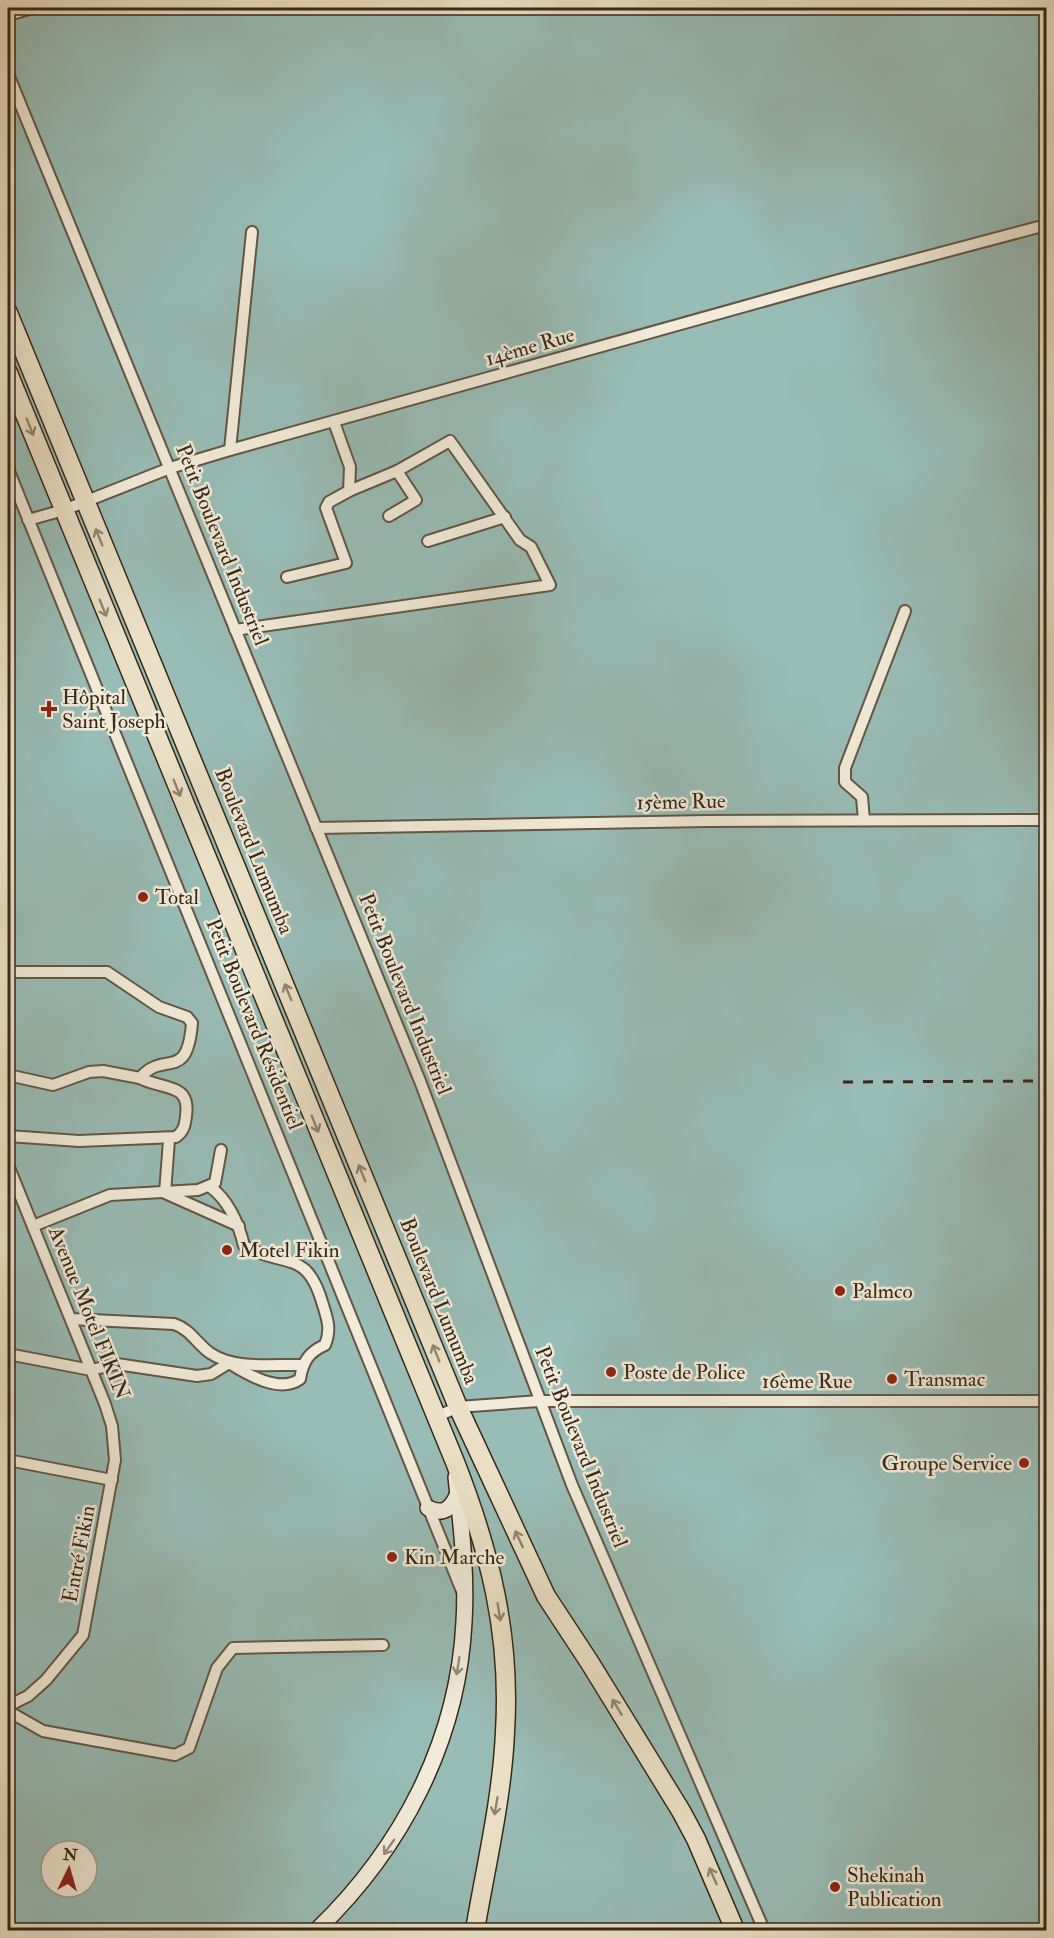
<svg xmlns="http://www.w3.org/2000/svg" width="1054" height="1938" font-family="'IM FELL Double Pica',serif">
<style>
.water{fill:#98bdb7;stroke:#718177;stroke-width:1.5;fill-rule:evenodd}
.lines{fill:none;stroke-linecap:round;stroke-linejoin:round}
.minor-casing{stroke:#645642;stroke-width:14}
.secondary-casing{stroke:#372817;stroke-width:18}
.trunk-casing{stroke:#372817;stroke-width:21}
.minor{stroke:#f2ebd9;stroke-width:10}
.secondary{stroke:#f2ebd9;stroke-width:15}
.trunk{stroke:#ebe0c5;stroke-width:18}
.rail{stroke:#372817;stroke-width:3;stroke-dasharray:10 10;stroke-linecap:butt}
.oneway{stroke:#91846e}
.oneway2{stroke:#948a78}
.poi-dot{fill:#8f2418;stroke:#f2ebd9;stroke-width:2}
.labels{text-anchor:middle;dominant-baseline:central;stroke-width:5;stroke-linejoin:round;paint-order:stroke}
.street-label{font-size:21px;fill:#372817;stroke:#f2ebd9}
.poi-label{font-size:21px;fill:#372817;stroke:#f2ebd9;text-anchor:start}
</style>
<rect width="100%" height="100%" fill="#ebe0c5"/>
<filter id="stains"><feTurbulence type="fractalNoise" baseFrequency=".00333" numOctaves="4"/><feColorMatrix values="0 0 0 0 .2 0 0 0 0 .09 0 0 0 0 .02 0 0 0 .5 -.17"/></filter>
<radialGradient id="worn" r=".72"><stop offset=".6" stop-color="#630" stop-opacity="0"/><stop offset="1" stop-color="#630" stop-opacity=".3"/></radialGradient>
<!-- water -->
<path class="water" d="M 8,8 L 1046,8 L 1046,1930 L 8,1930 ZM 51,1851 L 87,1851 L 87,1887 L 51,1887 Z"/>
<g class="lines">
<!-- minor casing -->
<g class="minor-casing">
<g id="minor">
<path d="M 8,15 L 33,8"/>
<path d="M 8,74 L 420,1081 L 572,1485 L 764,1930"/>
<path d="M 230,450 L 252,232"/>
<path d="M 8,469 L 462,1591"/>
<path d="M 389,516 L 416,500 L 397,471"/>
<path d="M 28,520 L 64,510 L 170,468 L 230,450 L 835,281 L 1046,225"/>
<path d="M 428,541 L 505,517"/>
<path d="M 287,577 L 346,563 L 326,508 L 329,502 L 349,491"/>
<path d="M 235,630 L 550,585 L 531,547 L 520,540 L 450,441 L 397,471 L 349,491 L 350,467 L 334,422"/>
<path d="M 864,820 L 862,797 L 845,782 L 845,768 L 905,611"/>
<path d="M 316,828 L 707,821 L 1046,820"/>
<path d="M 8,972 L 107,972 L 159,1007 L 187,1017 L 192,1023 C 187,1084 164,1049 140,1078 L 103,1071 L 89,1072 L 53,1085 L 8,1075"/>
<path d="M 8,1136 L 79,1141 L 176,1137 C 184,1131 185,1125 186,1116 C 191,1082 162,1090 140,1078"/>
<path d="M 169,1140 L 165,1193 L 239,1226"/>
<path d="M 8,1165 L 105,1404 L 112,1426 L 115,1460 L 83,1635 L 46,1680 L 28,1696 L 8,1706"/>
<path d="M 33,1226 L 110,1195 L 198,1190 L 215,1183 L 221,1150"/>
<path d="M 71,1319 L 174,1324 C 190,1329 197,1344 210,1353 C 235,1370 273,1364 302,1365"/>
<path d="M 8,1354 L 91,1370 L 117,1364 L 197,1376 L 211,1374 L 229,1363 C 247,1374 279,1394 300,1379 C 303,1361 309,1352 325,1345 C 331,1330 328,1321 323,1305 C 307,1248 286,1269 244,1246 C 239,1224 228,1199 209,1186"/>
<path d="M 436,1417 L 458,1407 L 539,1401 L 1046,1401"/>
<path d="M 8,1460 L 112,1480"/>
<path d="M 8,1711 L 43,1731 L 175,1755 L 189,1748 L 217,1668 L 233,1648 L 383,1645"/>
</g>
</g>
<!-- secondary casing -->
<g class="secondary-casing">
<g id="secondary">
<path d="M 428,1508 C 444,1516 452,1508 458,1493"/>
<path d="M 317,1930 C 402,1848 458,1741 464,1622 C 467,1574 461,1524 456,1477"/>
</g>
</g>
<!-- trunk casing -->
<g class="trunk-casing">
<g id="trunk">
<path d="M 8,313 L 458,1407 L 546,1596 L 590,1663 L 681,1811 L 696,1839 L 735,1930"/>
<path d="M 8,373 L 455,1462 C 490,1552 511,1634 505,1732 C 502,1799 486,1865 475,1930"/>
</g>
</g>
<!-- minor -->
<use href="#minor" class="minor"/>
<!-- secondary -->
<use href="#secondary" class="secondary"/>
<!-- trunk -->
<use href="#trunk" class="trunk"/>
<!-- rail -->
<path class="rail" d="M 843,1082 L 1046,1081"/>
</g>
<!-- one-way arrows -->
<defs><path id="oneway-shaft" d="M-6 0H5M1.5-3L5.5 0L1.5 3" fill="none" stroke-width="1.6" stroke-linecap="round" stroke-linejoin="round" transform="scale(1.5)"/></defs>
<g class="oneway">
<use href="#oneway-shaft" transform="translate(30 427) rotate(68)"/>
<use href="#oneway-shaft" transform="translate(99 537) rotate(-112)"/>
<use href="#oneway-shaft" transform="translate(103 608) rotate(68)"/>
<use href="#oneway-shaft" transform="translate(177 788) rotate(68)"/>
<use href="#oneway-shaft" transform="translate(288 992) rotate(-112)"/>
<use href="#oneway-shaft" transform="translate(315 1124) rotate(68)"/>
<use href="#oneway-shaft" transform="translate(362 1173) rotate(-112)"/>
<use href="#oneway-shaft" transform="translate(436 1353) rotate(-112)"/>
<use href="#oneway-shaft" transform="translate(519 1539) rotate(-115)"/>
<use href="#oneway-shaft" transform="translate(499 1612) rotate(81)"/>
<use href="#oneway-shaft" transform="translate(617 1707) rotate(-121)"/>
<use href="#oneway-shaft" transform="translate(496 1806) rotate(100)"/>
<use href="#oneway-shaft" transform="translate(713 1876) rotate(-114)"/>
</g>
<g class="oneway2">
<use href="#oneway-shaft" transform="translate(458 1666) rotate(99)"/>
<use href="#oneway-shaft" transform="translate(389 1847) rotate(125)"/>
</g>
<!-- markers -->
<g class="poi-dot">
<path d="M46 700h6v6h6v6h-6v6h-6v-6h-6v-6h6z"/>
<circle cx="143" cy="897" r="6"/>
<circle cx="227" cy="1250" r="6"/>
<circle cx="840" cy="1291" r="6"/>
<circle cx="611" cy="1372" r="6"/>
<circle cx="892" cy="1379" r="6"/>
<circle cx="1024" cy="1463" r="6"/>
<circle cx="392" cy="1557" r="6"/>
<circle cx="835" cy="1887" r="6"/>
</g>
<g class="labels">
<!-- street labels -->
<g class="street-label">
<text transform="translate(530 347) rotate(-16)">14ème Rue</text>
<text transform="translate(222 545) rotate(68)">Petit Boulevard Industriel</text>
<text transform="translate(681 802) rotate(-1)">15ème Rue</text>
<text transform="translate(254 851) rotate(68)">Boulevard Lumumba</text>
<text transform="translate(405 994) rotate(68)">Petit Boulevard Industriel</text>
<text transform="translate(254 1024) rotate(68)">Petit Boulevard Résidentiel</text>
<text transform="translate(439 1301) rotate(68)">Boulevard Lumumba</text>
<text transform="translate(89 1313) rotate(68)">Avenue Motel FIKIN</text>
<text x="807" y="1381">16ème Rue</text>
<text transform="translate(581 1447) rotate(68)">Petit Boulevard Industriel</text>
<text transform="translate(79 1554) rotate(-79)">Entré Fikin</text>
</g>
<!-- poi labels -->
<g class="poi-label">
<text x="62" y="697">Hôpital<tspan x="62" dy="24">Saint Joseph</tspan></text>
<text x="155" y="897">Total</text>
<text x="239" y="1250">Motel Fikin</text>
<text x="852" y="1291">Palmco</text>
<text x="623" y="1372">Poste de Police</text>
<text x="904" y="1379">Transmac</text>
<text x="1012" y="1463" text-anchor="end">Groupe Service</text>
<text x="404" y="1557">Kin Marche</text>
<text x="847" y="1875">Shekinah<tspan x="847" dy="24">Publication</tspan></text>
</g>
</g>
<!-- margin -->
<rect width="1054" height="1938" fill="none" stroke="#ebe0c5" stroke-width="30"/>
<rect x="9" y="9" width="1036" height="1920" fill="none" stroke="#372817" stroke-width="3"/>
<rect x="15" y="15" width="1024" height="1908" fill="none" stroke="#372817" stroke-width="1.5"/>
<!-- north arrow -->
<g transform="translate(69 1869) rotate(5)"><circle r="28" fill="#f2ebd9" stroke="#a79d8b" stroke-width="1.5"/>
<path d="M0-4.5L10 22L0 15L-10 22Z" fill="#8f2418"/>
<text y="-9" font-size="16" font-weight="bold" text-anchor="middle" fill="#372817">N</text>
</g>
<rect width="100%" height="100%" filter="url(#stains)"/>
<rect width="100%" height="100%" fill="url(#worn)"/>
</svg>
